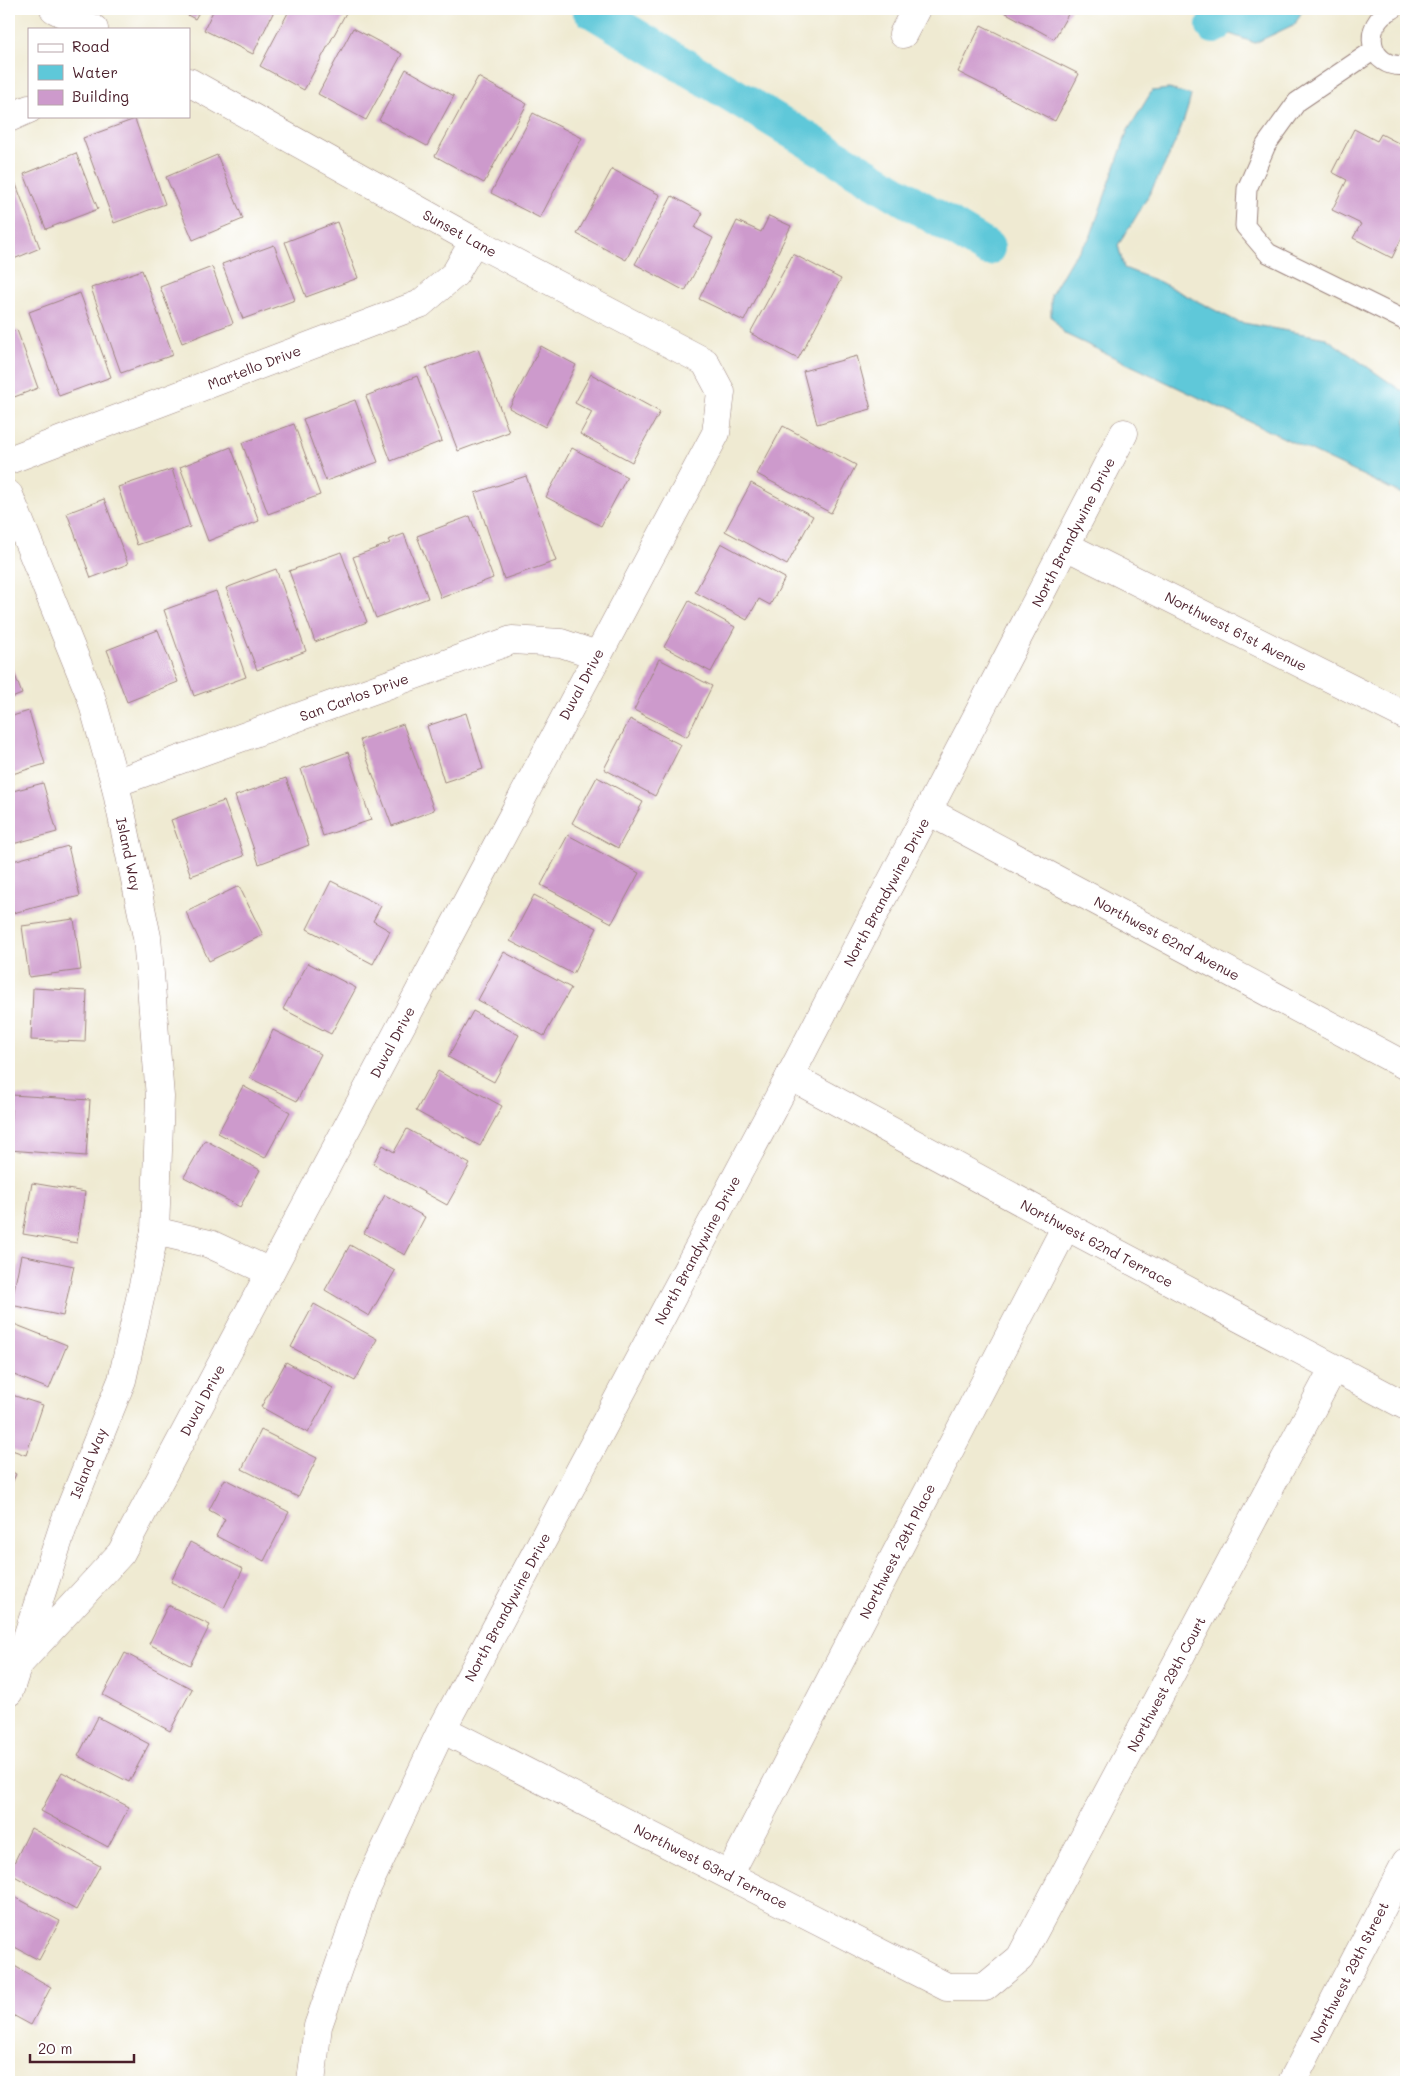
<svg xmlns="http://www.w3.org/2000/svg" width="1415" height="2091" font-family="Mali,sans-serif">
<style>
.water{fill:#5ec8d9;stroke:#547482}
.lines{fill:none;stroke-linecap:round;stroke-linejoin:round}
.canal{stroke:#5ec8d9;stroke-width:36}
.building{fill:#cd9acc}
.lane-casing{stroke:#9c847e;stroke-width:21}
.street-casing{stroke:#9c847e;stroke-width:29}
.lane{stroke:#fff;stroke-width:19}
.street{stroke:#fff;stroke-width:28}
.labels{text-anchor:middle;dominant-baseline:central;stroke-width:4;stroke-linejoin:round;paint-order:stroke}
.street-label{font-size:14px;fill:#4a1f2b;stroke:#fff}
</style>
<rect width="100%" height="100%" fill="#fff"/>
<filter id="ink" filterUnits="userSpaceOnUse"><feTurbulence type="fractalNoise" baseFrequency=".02" numOctaves="2"/><feDisplacementMap in="SourceGraphic" scale="10" xChannelSelector="R" yChannelSelector="G"/><feConvolveMatrix kernelMatrix="1 2 1 2 8 2 1 2 1" color-interpolation-filters="sRGB"/></filter>
<filter id="wash" filterUnits="userSpaceOnUse"><feTurbulence type="fractalNoise" baseFrequency=".0096" numOctaves="4" result="noise"/><feDisplacementMap in="SourceGraphic" scale="20" xChannelSelector="R" yChannelSelector="G"/><feGaussianBlur stdDeviation="1.12" result="paint"/><feColorMatrix in="noise" values="0 0 0 0 0 0 0 0 0 0 0 0 0 0 0 0 0 1.4 0 .05"/><feComposite in="paint" operator="in"/></filter>
<g filter="url(#wash)">
<rect width="100%" height="100%" fill="#efead2"/>
<!-- water -->
<g class="water">
<path d="M 1201,9 L 1303,9 L 1295,24 L 1255,43 L 1230,34 L 1202,14 Z"/>
<path d="M 1169,89 L 1191,95 C 1182,139 1144,207 1118,245 L 1124,268 L 1160,282 L 1238,322 L 1326,338 L 1399,389 L 1406,392 L 1406,496 L 1065,334 L 1051,316 L 1051,295 L 1072,259 L 1090,238 L 1128,130 L 1152,91 Z"/>
</g>
<g class="lines">
<!-- canal -->
<g class="canal">
<path d="M 590,9 L 987,248"/>
<path d="M 1214,26 L 1224,9"/>
</g>
</g>
<g id="blocks">
<!-- building -->
<g class="building">
<path d="M 176,9 L 201,9 L 195,19 Z"/>
<path d="M 214,9 L 275,9 L 253,54 L 204,30 Z"/>
<path d="M 290,9 L 343,9 L 347,11 L 304,90 L 260,66 Z"/>
<path d="M 999,9 L 1071,9 L 1054,39 Z"/>
<path d="M 981,25 L 1079,74 L 1055,121 L 958,72 Z"/>
<path d="M 353,28 L 402,54 L 366,120 L 318,94 Z"/>
<path d="M 406,69 L 454,96 L 427,146 L 379,120 Z"/>
<path d="M 478,77 L 527,104 L 484,183 L 435,156 Z"/>
<path d="M 533,113 L 582,138 L 540,218 L 491,193 Z"/>
<path d="M 135,119 L 165,204 L 114,223 L 83,138 Z"/>
<path d="M 1354,129 L 1377,141 L 1381,134 L 1406,147 L 1406,229 L 1392,258 L 1353,238 L 1361,224 L 1332,210 L 1347,180 L 1332,172 Z"/>
<path d="M 76,153 L 98,209 L 46,229 L 24,174 Z"/>
<path d="M 217,155 L 243,219 L 193,240 L 166,177 Z"/>
<path d="M 612,169 L 660,195 L 626,260 L 577,234 Z"/>
<path d="M 14,179 L 40,248 L 9,261 L 9,181 Z"/>
<path d="M 672,196 L 703,213 L 695,228 L 713,238 L 685,291 L 635,264 Z"/>
<path d="M 769,216 L 791,226 L 744,321 L 699,299 L 737,221 L 761,232 Z"/>
<path d="M 337,222 L 358,278 L 306,297 L 285,242 Z"/>
<path d="M 274,245 L 295,300 L 243,319 L 222,264 Z"/>
<path d="M 793,254 L 841,279 L 798,359 L 750,333 Z"/>
<path d="M 212,267 L 233,323 L 182,343 L 160,287 Z"/>
<path d="M 142,270 L 173,355 L 121,373 L 91,288 Z"/>
<path d="M 80,293 L 111,377 L 59,396 L 29,312 Z"/>
<path d="M 17,330 L 38,388 L 9,399 L 9,333 Z"/>
<path d="M 541,346 L 576,365 L 545,427 L 509,408 Z"/>
<path d="M 478,349 L 509,432 L 458,451 L 426,368 Z"/>
<path d="M 857,356 L 871,409 L 817,424 L 803,371 Z"/>
<path d="M 591,374 L 660,412 L 632,462 L 580,434 L 592,412 L 575,403 Z"/>
<path d="M 417,376 L 442,441 L 391,461 L 366,396 Z"/>
<path d="M 355,400 L 378,462 L 326,481 L 303,419 Z"/>
<path d="M 294,424 L 320,495 L 268,514 L 242,443 Z"/>
<path d="M 783,426 L 856,465 L 831,513 L 757,474 Z"/>
<path d="M 231,447 L 259,521 L 208,541 L 180,467 Z"/>
<path d="M 572,448 L 627,477 L 601,526 L 546,497 Z"/>
<path d="M 172,469 L 190,527 L 137,545 L 118,487 Z"/>
<path d="M 526,476 L 556,561 L 504,579 L 475,493 Z"/>
<path d="M 751,483 L 813,516 L 787,565 L 725,531 Z"/>
<path d="M 104,499 L 128,564 L 91,578 L 67,513 Z"/>
<path d="M 470,516 L 493,578 L 441,598 L 417,536 Z"/>
<path d="M 404,534 L 428,598 L 376,618 L 353,557 L 390,543 L 388,540 Z"/>
<path d="M 721,543 L 785,578 L 770,605 L 759,599 L 747,620 L 695,592 Z"/>
<path d="M 341,552 L 367,622 L 315,642 L 289,571 Z"/>
<path d="M 276,569 L 306,651 L 257,670 L 226,588 Z"/>
<path d="M 216,591 L 246,677 L 194,696 L 164,610 Z"/>
<path d="M 689,601 L 735,627 L 711,672 L 664,647 Z"/>
<path d="M 158,630 L 178,682 L 127,702 L 107,650 Z"/>
<path d="M 9,659 L 22,694 L 9,699 Z"/>
<path d="M 659,659 L 712,686 L 687,737 L 634,710 Z"/>
<path d="M 29,711 L 45,764 L 9,775 L 9,717 Z"/>
<path d="M 466,713 L 483,769 L 444,782 L 427,726 Z"/>
<path d="M 630,719 L 681,745 L 655,796 L 604,769 Z"/>
<path d="M 403,724 L 434,810 L 392,826 L 360,740 Z"/>
<path d="M 348,752 L 371,820 L 323,836 L 301,769 Z"/>
<path d="M 597,777 L 643,802 L 618,848 L 572,823 Z"/>
<path d="M 286,778 L 309,845 L 259,864 L 235,796 Z"/>
<path d="M 43,783 L 57,832 L 9,845 L 9,792 Z"/>
<path d="M 224,801 L 244,856 L 191,876 L 171,820 Z"/>
<path d="M 568,835 L 639,873 L 612,923 L 541,885 Z"/>
<path d="M 68,846 L 80,896 L 9,914 L 9,862 Z"/>
<path d="M 331,881 L 381,906 L 373,921 L 390,931 L 373,964 L 307,929 Z"/>
<path d="M 239,886 L 263,935 L 209,961 L 186,912 Z"/>
<path d="M 534,895 L 597,928 L 573,974 L 510,941 Z"/>
<path d="M 74,919 L 81,970 L 29,977 L 22,926 Z"/>
<path d="M 504,952 L 571,988 L 544,1036 L 478,1000 Z"/>
<path d="M 308,963 L 356,988 L 331,1034 L 283,1009 Z"/>
<path d="M 33,988 L 87,991 L 85,1042 L 31,1040 Z"/>
<path d="M 473,1011 L 519,1035 L 494,1082 L 448,1057 Z"/>
<path d="M 273,1030 L 321,1054 L 297,1101 L 250,1078 Z"/>
<path d="M 438,1071 L 502,1106 L 480,1146 L 416,1111 Z"/>
<path d="M 243,1086 L 290,1112 L 265,1158 L 218,1133 Z"/>
<path d="M 12,1095 L 90,1100 L 86,1156 L 9,1150 Z"/>
<path d="M 407,1129 L 470,1164 L 447,1205 L 373,1164 L 383,1145 L 394,1152 Z"/>
<path d="M 205,1140 L 260,1170 L 240,1207 L 184,1177 Z"/>
<path d="M 32,1183 L 85,1192 L 77,1243 L 23,1234 Z"/>
<path d="M 385,1195 L 425,1217 L 405,1255 L 364,1233 Z"/>
<path d="M 350,1245 L 395,1271 L 369,1316 L 325,1290 Z"/>
<path d="M 21,1255 L 74,1266 L 63,1316 L 11,1305 Z"/>
<path d="M 314,1304 L 377,1339 L 355,1381 L 291,1347 Z"/>
<path d="M 9,1322 L 67,1345 L 49,1389 L 9,1373 Z"/>
<path d="M 286,1362 L 333,1388 L 308,1433 L 261,1407 Z"/>
<path d="M 9,1394 L 43,1405 L 26,1455 L 9,1449 Z"/>
<path d="M 261,1430 L 317,1458 L 298,1497 L 242,1469 Z"/>
<path d="M 9,1470 L 16,1474 L 9,1490 Z"/>
<path d="M 225,1479 L 289,1512 L 264,1561 L 216,1536 L 225,1519 L 209,1510 Z"/>
<path d="M 190,1542 L 243,1569 L 224,1608 L 171,1582 Z"/>
<path d="M 168,1605 L 210,1625 L 190,1665 L 149,1644 Z"/>
<path d="M 125,1653 L 192,1689 L 170,1731 L 103,1695 Z"/>
<path d="M 98,1717 L 149,1744 L 129,1782 L 78,1756 Z"/>
<path d="M 62,1772 L 129,1807 L 108,1847 L 41,1811 Z"/>
<path d="M 31,1828 L 100,1866 L 76,1910 L 9,1873 Z"/>
<path d="M 11,1895 L 60,1921 L 39,1960 L 9,1944 L 9,1900 Z"/>
<path d="M 11,1964 L 51,1987 L 31,2025 L 9,2013 L 9,1967 Z"/>
</g>
</g>
</g>
<g filter="url(#ink)">
<use href="#blocks" fill-opacity="0" stroke="#9c847e" stroke-width="1"/>
<g class="lines">
<!-- lane casing -->
<g class="lane-casing">
<g id="lane">
<path d="M 1393,9 C 1359,24 1369,71 1406,65"/>
<path d="M 1374,50 L 1297,102 L 1266,145 L 1247,189 L 1245,226 L 1268,253 L 1406,321"/>
</g>
</g>
<!-- street casing -->
<g class="street-casing">
<g id="street">
<path d="M 54,9 L 94,29"/>
<path d="M 903,34 L 916,9"/>
<path d="M 9,118 L 29,109"/>
<path d="M 9,460 L 420,304 L 455,274 L 474,241"/>
<path d="M 9,495 L 91,697 L 115,783 L 147,937 L 160,1097 L 155,1231 L 122,1380 L 64,1524 L 9,1692"/>
<path d="M 1066,546 L 1406,716"/>
<path d="M 115,783 L 512,640 L 561,643 L 597,655"/>
<path d="M 928,811 L 1406,1066"/>
<path d="M 790,1076 L 1066,1226 L 1406,1406"/>
<path d="M 155,1231 L 210,1244 L 270,1272"/>
<path d="M 17,1666 L 121,1553 L 716,433 L 721,392 L 705,362 L 474,241 L 189,82"/>
<path d="M 442,1729 L 947,1987 L 985,1987 L 1020,1958 L 1333,1369"/>
<path d="M 729,1875 L 1066,1226"/>
<path d="M 311,2082 L 318,2026 L 364,1894 L 442,1729 L 790,1076 L 1124,433"/>
<path d="M 1292,2082 L 1406,1862"/>
</g>
</g>
<!-- lane -->
<use href="#lane" class="lane"/>
<!-- street -->
<use href="#street" class="street"/>
</g>
</g>
<g class="labels">
<!-- street labels -->
<g class="street-label">
<text transform="translate(460 233) rotate(29)">Sunset Lane</text>
<text transform="translate(254 367) rotate(-21)">Martello Drive</text>
<text transform="translate(1073 532) rotate(-63)">North Brandywine Drive</text>
<text transform="translate(1236 631) rotate(27)">Northwest 61st Avenue</text>
<text transform="translate(581 684) rotate(-62)">Duval Drive</text>
<text transform="translate(354 697) rotate(-20)">San Carlos Drive</text>
<text transform="translate(129 854) rotate(78)">Island Way</text>
<text transform="translate(886 892) rotate(-62)">North Brandywine Drive</text>
<text transform="translate(1167 938) rotate(28)">Northwest 62nd Avenue</text>
<text transform="translate(392 1042) rotate(-62)">Duval Drive</text>
<text transform="translate(1097 1243) rotate(28)">Northwest 62nd Terrace</text>
<text transform="translate(697 1250) rotate(-62)">North Brandywine Drive</text>
<text transform="translate(202 1400) rotate(-62)">Duval Drive</text>
<text transform="translate(88 1463) rotate(-68)">Island Way</text>
<text transform="translate(897 1551) rotate(-63)">Northwest 29th Place</text>
<text transform="translate(507 1607) rotate(-62)">North Brandywine Drive</text>
<text transform="translate(1166 1684) rotate(-62)">Northwest 29th Court</text>
<text transform="translate(711 1866) rotate(27)">Northwest 63rd Terrace</text>
<text transform="translate(1349 1972) rotate(-63)">Northwest 29th Street</text>
</g>
</g>
<!-- margin -->
<rect width="1415" height="2091" fill="none" stroke="#fff" stroke-width="30"/>
<!-- legend -->
<rect x="28" y="28" width="162" height="90" fill="#ffffff" stroke="#b7a5aa"/>
<rect x="38" y="44" width="25" height="8" fill="#ffffff" stroke="#b7a5aa"/>
<text x="72" y="52" font-size="15" fill="#4a1f2b">Road</text>
<rect x="38" y="65" width="25" height="15" fill="#5ec8d9" stroke="#b7a5aa"/>
<text x="72" y="78" font-size="15" fill="#4a1f2b">Water</text>
<rect x="38" y="90" width="25" height="15" fill="#cd9acc" stroke="#b7a5aa"/>
<text x="72" y="102" font-size="15" fill="#4a1f2b">Building</text>
<!-- scale -->
<path d="M30 2054v8h104v-8" fill="none" stroke="#4a1f2b" stroke-width="2.5"/>
<text x="38" y="2054" font-size="15" fill="#4a1f2b" stroke="#ffffff" stroke-width="4" paint-order="stroke">20 m</text>
</svg>
